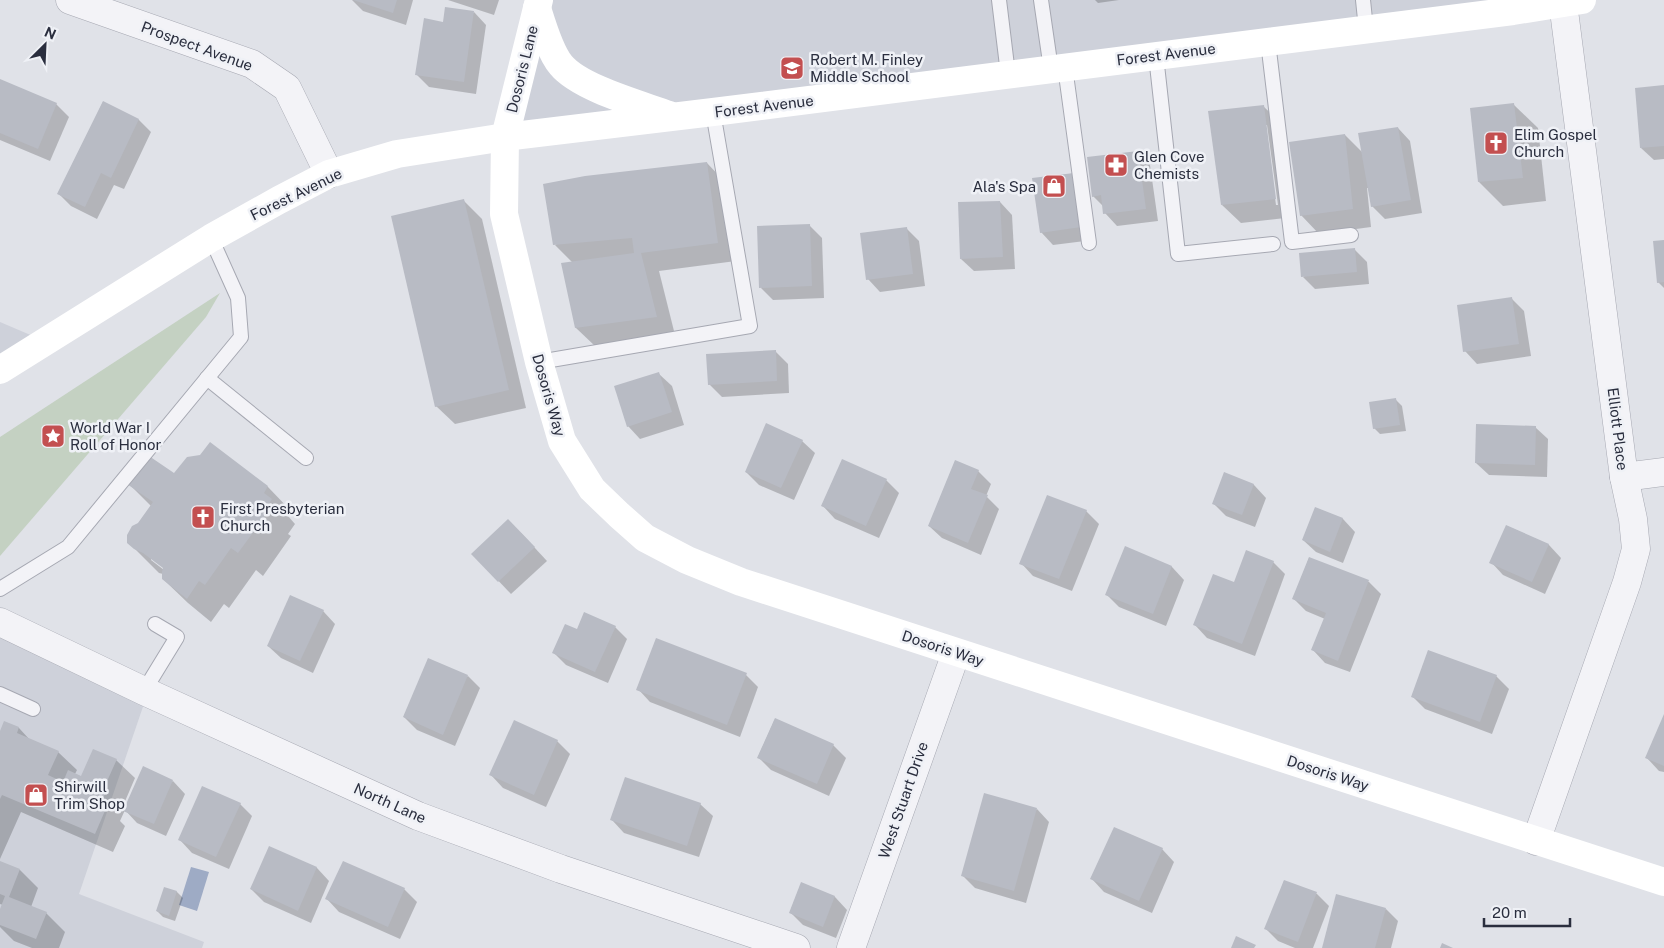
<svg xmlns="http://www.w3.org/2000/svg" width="1664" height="948" font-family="'Public Sans',sans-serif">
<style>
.built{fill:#ced1da}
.green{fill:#c4d1c2}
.water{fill:#9eabc5}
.shadow{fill:#0003;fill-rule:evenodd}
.building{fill:#b8bbc4}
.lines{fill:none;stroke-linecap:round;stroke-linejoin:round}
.lane-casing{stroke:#a6a8b2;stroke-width:16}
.street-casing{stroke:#a6a8b2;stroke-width:29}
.lane{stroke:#f3f3f7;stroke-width:14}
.street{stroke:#f3f3f7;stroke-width:28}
.secondary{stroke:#fff;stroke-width:28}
.labels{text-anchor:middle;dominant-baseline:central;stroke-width:5;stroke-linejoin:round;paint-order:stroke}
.street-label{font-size:15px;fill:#2a2e3e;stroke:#eff1f6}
.poi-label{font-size:15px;fill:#2a2e3e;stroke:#eff1f6;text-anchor:start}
</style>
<rect width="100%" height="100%" fill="#e0e2e8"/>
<!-- built -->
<g class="built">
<path d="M 546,0 L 1565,0 L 505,137 Z"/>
<path d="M 0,322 L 54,345 L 0,378 Z"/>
<path d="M 0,622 L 147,695 L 79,894 L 204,942 L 202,948 L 0,948 Z"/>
</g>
<!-- green -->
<path class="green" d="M 220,293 L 206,317 L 0,556 L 0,437 Z"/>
<!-- water -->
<path class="water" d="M 191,867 L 209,872 L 197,911 L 179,905 Z"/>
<!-- shadow -->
<g class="shadow">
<path d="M 352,0 L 413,0 L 406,25 L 363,11 Z"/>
<path d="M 448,0 L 499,0 L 494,15 Z"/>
<path d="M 1095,0 L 1119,0 L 1098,3 Z"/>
<path d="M 474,12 L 486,25 L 476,94 L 429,87 L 417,75 Z"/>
<path d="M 0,80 L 56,104 L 69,117 L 50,161 L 0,140 Z"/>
<path d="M 1664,87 L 1664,159 L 1654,160 L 1641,148 Z"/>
<path d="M 103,102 L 139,120 L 151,132 L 124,189 L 114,185 L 97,219 L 71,206 L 59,194 Z"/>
<path d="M 1514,105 L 1538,128 L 1546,201 L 1503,206 L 1479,182 Z"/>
<path d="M 1263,106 L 1282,124 L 1294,217 L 1241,223 L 1222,205 ZM 1265,125 L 1267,125 L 1278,205 L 1276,205 Z"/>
<path d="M 1398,128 L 1410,141 L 1422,213 L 1385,219 L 1372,206 L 1369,188 L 1367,188 L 1371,227 L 1319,234 L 1301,215 L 1345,135 L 1363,153 Z"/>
<path d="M 1138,152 L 1150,165 L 1158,221 L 1117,226 L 1105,213 L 1104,207 L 1093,196 Z"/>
<path d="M 707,163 L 725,182 L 736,261 L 659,271 L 675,335 L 595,346 L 576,328 L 573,263 L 555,245 Z"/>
<path d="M 1034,179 L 1093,240 L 1053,245 L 1041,232 Z"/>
<path d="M 464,201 L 482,219 L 526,408 L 455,424 L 436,406 Z"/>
<path d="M 1000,202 L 1012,215 L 1015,269 L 974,271 L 961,259 Z"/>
<path d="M 809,225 L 822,238 L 824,298 L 773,300 L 761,288 Z"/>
<path d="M 906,228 L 919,241 L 925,286 L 880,292 L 868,279 Z"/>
<path d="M 1664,241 L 1664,288 L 1658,282 Z"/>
<path d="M 1354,249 L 1367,262 L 1369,284 L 1315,289 L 1303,277 Z"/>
<path d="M 1512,299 L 1524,311 L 1531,356 L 1477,364 L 1465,351 Z"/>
<path d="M 775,351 L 788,364 L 789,393 L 722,397 L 709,384 Z"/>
<path d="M 659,374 L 672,386 L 684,425 L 640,439 L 628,426 Z"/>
<path d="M 1396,400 L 1402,406 L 1406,431 L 1380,434 L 1374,428 Z"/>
<path d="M 1535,427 L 1548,439 L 1547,477 L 1489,475 L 1476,463 Z"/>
<path d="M 802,441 L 815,453 L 794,500 L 759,485 L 746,472 Z"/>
<path d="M 210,444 L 268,487 L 291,511 L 288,516 L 295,524 L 288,534 L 291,536 L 263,576 L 256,570 L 229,608 L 224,604 L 211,622 L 188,603 L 163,579 L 163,574 L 159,573 L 129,543 L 138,524 L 151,506 L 129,484 L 174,475 L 201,456 ZM 151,557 L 169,571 L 168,573 L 151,560 Z"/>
<path d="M 978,471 L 991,484 L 986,496 L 999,509 L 981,555 L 942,538 L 929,526 Z"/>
<path d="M 1225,474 L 1254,485 L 1266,498 L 1255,527 L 1226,516 L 1213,503 Z"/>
<path d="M 886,480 L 899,493 L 879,538 L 835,519 L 823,506 Z"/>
<path d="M 1316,508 L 1343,519 L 1355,532 L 1343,563 L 1316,552 L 1303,540 Z"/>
<path d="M 1086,511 L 1099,524 L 1072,591 L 1033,576 L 1021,563 Z"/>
<path d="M 1507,526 L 1549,545 L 1561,558 L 1545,594 L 1503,575 L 1491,562 Z"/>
<path d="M 521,533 L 547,561 L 511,594 L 473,554 Z"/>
<path d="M 1125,548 L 1172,567 L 1184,580 L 1166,626 L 1119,607 L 1107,595 Z"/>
<path d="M 1309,558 L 1369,582 L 1381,594 L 1350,672 L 1325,663 L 1313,650 L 1325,619 L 1306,611 L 1294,599 Z"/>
<path d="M 1273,562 L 1285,574 L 1255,656 L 1207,638 L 1195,625 L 1235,584 Z"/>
<path d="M 323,611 L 335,624 L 313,673 L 281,658 L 268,646 Z"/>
<path d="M 615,627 L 627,639 L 608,683 L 566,665 L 554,653 L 577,630 Z"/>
<path d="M 746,675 L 758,687 L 740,737 L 650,702 L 638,689 Z"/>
<path d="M 468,676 L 480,688 L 455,746 L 417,730 L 404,717 Z"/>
<path d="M 1496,676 L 1509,689 L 1492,734 L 1425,709 L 1413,697 Z"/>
<path d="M 1664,717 L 1664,772 L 1659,771 L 1647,758 Z"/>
<path d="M 775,719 L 833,745 L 846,758 L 829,796 L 771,770 L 758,757 Z"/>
<path d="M 5,723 L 19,728 L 30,740 L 58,752 L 77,770 L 75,774 L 82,777 L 116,760 L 135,778 L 123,806 L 125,809 L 173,781 L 185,794 L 166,836 L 137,823 L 125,810 L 120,821 L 125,826 L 113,852 L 21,812 L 0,859 L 0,734 Z"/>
<path d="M 557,741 L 570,754 L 546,807 L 503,788 L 491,775 Z"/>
<path d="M 240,804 L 252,816 L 229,869 L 192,853 L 180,840 Z"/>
<path d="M 700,804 L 713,816 L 699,857 L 624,833 L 612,820 Z"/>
<path d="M 1037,809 L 1049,822 L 1026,903 L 975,888 L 963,876 Z"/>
<path d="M 270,848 L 317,868 L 329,881 L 311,923 L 264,902 L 251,889 Z"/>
<path d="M 1162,849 L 1174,862 L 1152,913 L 1104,892 L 1092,879 Z"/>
<path d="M 0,862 L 20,870 L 38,888 L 31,907 L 46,913 L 65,932 L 59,948 L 32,948 L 14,941 L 0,927 L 0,913 L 3,905 L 0,904 Z"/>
<path d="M 1284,881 L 1317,894 L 1329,906 L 1313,948 L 1295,948 L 1278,941 L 1266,929 Z"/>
<path d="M 801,884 L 835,897 L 847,910 L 836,938 L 803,925 L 790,912 Z"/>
<path d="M 165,888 L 177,892 L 183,898 L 175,921 L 163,917 L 157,911 Z"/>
<path d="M 404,889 L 417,902 L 400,939 L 339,912 L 327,899 Z"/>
<path d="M 1386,909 L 1398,921 L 1391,948 L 1323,948 Z"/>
</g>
<!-- building -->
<g class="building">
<path d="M 353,0 L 397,0 L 393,13 Z"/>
<path d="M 445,7 L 474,11 L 464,82 L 415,75 L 424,18 L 443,22 Z"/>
<path d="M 0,79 L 57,103 L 38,149 L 0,133 Z"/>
<path d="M 1664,85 L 1664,146 L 1640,148 L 1635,88 Z"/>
<path d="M 103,101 L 139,119 L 111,178 L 101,173 L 85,207 L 57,194 Z"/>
<path d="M 1514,103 L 1523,178 L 1478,182 L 1470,108 Z"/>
<path d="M 1264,105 L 1276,199 L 1221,205 L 1208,111 Z"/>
<path d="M 1398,127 L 1411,200 L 1371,207 L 1358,133 Z"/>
<path d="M 1345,134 L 1353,209 L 1300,216 L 1289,142 Z"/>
<path d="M 1138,151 L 1146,209 L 1103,214 L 1101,195 L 1092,197 L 1087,157 Z"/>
<path d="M 707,162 L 718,243 L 641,253 L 657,317 L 575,328 L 561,263 L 634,253 L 632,238 L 553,245 L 543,184 L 585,176 Z"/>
<path d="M 1074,173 L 1081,227 L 1040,233 L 1032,178 Z"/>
<path d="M 464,199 L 509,390 L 435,407 L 391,216 Z"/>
<path d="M 1000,201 L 1003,257 L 960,259 L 958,202 Z"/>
<path d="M 810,224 L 812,286 L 759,288 L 757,226 Z"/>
<path d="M 907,227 L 913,274 L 866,280 L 860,233 Z"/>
<path d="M 1664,240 L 1664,282 L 1657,283 L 1653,241 Z"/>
<path d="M 1355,248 L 1357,272 L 1301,277 L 1299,253 Z"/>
<path d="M 1512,297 L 1519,344 L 1463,352 L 1457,305 Z"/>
<path d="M 776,350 L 777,381 L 708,385 L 706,354 Z"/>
<path d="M 659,372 L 672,412 L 627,427 L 614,386 Z"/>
<path d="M 1396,398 L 1400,425 L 1373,429 L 1369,402 Z"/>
<path d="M 766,423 L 803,440 L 781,488 L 745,472 Z"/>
<path d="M 1476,424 L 1536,426 L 1535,465 L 1475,463 Z"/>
<path d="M 210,442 L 268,486 L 264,493 L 272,499 L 265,510 L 268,512 L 238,553 L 231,548 L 205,585 L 199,581 L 187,599 L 162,579 L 162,572 L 163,568 L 143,553 L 134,549 L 127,543 L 127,535 L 132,526 L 138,523 L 153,502 L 127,484 L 149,456 L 174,473 L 187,457 L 200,455 Z"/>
<path d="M 842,459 L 887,479 L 866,526 L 821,506 Z"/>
<path d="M 955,460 L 979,470 L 971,489 L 988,495 L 968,543 L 928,526 Z"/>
<path d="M 1224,472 L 1254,484 L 1242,515 L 1212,504 Z"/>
<path d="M 1047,495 L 1087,510 L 1059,579 L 1019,564 Z"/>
<path d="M 1315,507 L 1343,518 L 1330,552 L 1302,540 Z"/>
<path d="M 508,519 L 535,547 L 498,582 L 471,554 Z"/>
<path d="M 1506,525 L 1549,544 L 1532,582 L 1489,563 Z"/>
<path d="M 1125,546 L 1172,566 L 1153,614 L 1105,595 Z"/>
<path d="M 1246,550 L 1274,561 L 1242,644 L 1193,625 L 1213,574 L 1234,582 Z"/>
<path d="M 1309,557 L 1369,580 L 1338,661 L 1311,650 L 1326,613 L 1292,599 Z"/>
<path d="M 290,595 L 324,610 L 300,661 L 267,646 Z"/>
<path d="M 584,612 L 616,626 L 595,672 L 552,653 L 565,624 L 577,629 Z"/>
<path d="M 656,638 L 747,673 L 727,725 L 636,690 Z"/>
<path d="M 1428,650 L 1497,675 L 1480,722 L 1411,697 Z"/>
<path d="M 428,658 L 468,675 L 443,735 L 403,717 Z"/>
<path d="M 1664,714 L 1664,766 L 1645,758 Z"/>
<path d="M 775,718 L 834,744 L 817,784 L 757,758 Z"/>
<path d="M 514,720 L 558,740 L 534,795 L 489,775 Z"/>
<path d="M 4,721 L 19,727 L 17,733 L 59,751 L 48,775 L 63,782 L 68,770 L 81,776 L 93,749 L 117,759 L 104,788 L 107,789 L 101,803 L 107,806 L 95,834 L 2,795 L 0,799 L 0,731 Z"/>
<path d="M 143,766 L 173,780 L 154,824 L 123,811 Z"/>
<path d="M 625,777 L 701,803 L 687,846 L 610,820 Z"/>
<path d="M 202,786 L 241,803 L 216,857 L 178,840 Z"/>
<path d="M 984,793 L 1037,808 L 1014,891 L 961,876 Z"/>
<path d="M 1114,827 L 1163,848 L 1139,901 L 1090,879 Z"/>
<path d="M 269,846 L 317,867 L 298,911 L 250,889 Z"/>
<path d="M 0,861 L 20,869 L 9,897 L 47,912 L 36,939 L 0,925 L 0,909 L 5,896 L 0,894 Z"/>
<path d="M 343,861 L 405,888 L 388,927 L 325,899 Z"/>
<path d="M 1284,880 L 1317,892 L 1298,942 L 1264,929 Z"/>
<path d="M 801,882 L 835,896 L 823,927 L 789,913 Z"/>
<path d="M 164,887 L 177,891 L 169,916 L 156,911 Z"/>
<path d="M 1336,894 L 1386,908 L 1375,948 L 1322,948 Z"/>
<path d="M 1236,936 L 1256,945 L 1254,948 L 1231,948 Z"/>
<path d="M 1442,943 L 1453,948 L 1440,948 Z"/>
</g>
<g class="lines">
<!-- lane casing -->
<g class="lane-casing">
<g id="lane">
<path d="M 999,0 L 1008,74"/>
<path d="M 1041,0 L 1051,69"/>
<path d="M 1363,0 L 1366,29"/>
<path d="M 1268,42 L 1292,242 L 1351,235"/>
<path d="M 1156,56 L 1178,254 L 1273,244"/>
<path d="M 1065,67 L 1089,243"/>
<path d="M 539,362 L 750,326 L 713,112"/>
<path d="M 207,378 L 306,458"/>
<path d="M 0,589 L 68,547 L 241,337 L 238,298 L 211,238"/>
<path d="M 144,691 L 177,637 L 155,624"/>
<path d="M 0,694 L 33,709"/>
</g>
</g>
<!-- street casing -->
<g class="street-casing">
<g id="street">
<path d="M 70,0 L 252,64 L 287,88 L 329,174"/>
<path d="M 1624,477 L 1664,472"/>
<path d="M 0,622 L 144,691 L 418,816 L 561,869 L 796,948"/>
<path d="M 1536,841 L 1627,582 L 1636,549 L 1633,519 L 1624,477 L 1563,3"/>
<path d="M 851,948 L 956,653"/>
</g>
</g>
<!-- lane -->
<use href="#lane" class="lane"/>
<!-- street -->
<use href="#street" class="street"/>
<!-- secondary -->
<g class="secondary">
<path d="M 539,0 L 505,137 L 504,214 L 539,362 L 562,441 L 592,489 L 619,515 L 645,538 L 687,560 L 741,582 L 1664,882"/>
<path d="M 537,8 C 542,24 550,52 561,65 C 580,88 639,104 669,115"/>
<path d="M 0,370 L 211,238 L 279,200 L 329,174 L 397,154 L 505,137 L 713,112 L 1513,11 L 1582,0"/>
</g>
</g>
<!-- icons -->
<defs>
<g id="school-square" transform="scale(1.25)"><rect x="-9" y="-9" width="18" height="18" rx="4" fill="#c34f50" stroke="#eff1f6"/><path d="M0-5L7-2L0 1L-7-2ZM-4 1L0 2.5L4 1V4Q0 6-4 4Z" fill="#fff"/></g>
<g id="church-square" transform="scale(1.25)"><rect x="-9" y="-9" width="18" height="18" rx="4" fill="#c34f50" stroke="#eff1f6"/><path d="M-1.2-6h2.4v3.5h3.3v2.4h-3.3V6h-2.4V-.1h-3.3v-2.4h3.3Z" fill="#fff"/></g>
<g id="pharmacy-square" transform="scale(1.25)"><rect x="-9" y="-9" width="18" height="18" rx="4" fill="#c34f50" stroke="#eff1f6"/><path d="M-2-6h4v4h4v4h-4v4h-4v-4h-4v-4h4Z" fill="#fff"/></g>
<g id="shop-square" transform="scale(1.25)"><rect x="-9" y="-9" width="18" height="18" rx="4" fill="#c34f50" stroke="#eff1f6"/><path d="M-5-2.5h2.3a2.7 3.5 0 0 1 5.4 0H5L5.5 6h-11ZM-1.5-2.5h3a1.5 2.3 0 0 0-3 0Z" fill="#fff"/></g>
<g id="sight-square" transform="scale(1.25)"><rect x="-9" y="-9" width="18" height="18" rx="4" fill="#c34f50" stroke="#eff1f6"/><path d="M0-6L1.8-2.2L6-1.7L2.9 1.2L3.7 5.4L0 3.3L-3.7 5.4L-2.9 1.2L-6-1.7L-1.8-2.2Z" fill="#fff"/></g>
</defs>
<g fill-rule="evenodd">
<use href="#school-square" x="792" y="68"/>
<use href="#church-square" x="1496" y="143"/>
<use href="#pharmacy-square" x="1116" y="165"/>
<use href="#shop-square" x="1054" y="186"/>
<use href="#sight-square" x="53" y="436"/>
<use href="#church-square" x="203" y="517"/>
<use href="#shop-square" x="36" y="795"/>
</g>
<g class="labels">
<!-- street labels -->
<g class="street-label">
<text transform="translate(197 46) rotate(20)">Prospect Avenue</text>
<text transform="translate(1166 54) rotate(-7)">Forest Avenue</text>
<text transform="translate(522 69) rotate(-76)">Dosoris Lane</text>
<text transform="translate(764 106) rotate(-7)">Forest Avenue</text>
<text transform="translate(296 194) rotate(-26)">Forest Avenue</text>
<text transform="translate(549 395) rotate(74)">Dosoris Way</text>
<text transform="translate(1618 429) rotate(83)">Elliott Place</text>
<text transform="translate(943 648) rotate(18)">Dosoris Way</text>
<text transform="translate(1328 773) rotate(18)">Dosoris Way</text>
<text transform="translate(903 800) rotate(-71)">West Stuart Drive</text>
<text transform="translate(390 803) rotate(24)">North Lane</text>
</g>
<!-- poi labels -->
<g class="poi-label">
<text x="810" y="59">Robert M. Finley<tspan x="810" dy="17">Middle School</tspan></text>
<text x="1514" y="134">Elim Gospel<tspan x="1514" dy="17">Church</tspan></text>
<text x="1134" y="156">Glen Cove<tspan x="1134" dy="17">Chemists</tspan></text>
<text x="1036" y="186" text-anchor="end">Ala's Spa</text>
<text x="70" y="427">World War I<tspan x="70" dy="17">Roll of Honor</tspan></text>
<text x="220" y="508">First Presbyterian<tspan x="220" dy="17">Church</tspan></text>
<text x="54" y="786">Shirwill<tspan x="54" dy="17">Trim Shop</tspan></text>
</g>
</g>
<!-- north arrow -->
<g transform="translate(45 45) rotate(24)" stroke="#eff1f6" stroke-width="4" paint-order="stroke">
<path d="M0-4L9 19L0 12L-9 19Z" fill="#2a2e3e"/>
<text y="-8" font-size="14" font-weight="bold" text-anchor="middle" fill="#2a2e3e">N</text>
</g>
<!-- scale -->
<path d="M1484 918v8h86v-8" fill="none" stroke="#2a2e3e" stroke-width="2.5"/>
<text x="1492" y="918" font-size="15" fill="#2a2e3e" stroke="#eff1f6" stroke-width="4" paint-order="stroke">20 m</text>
</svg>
